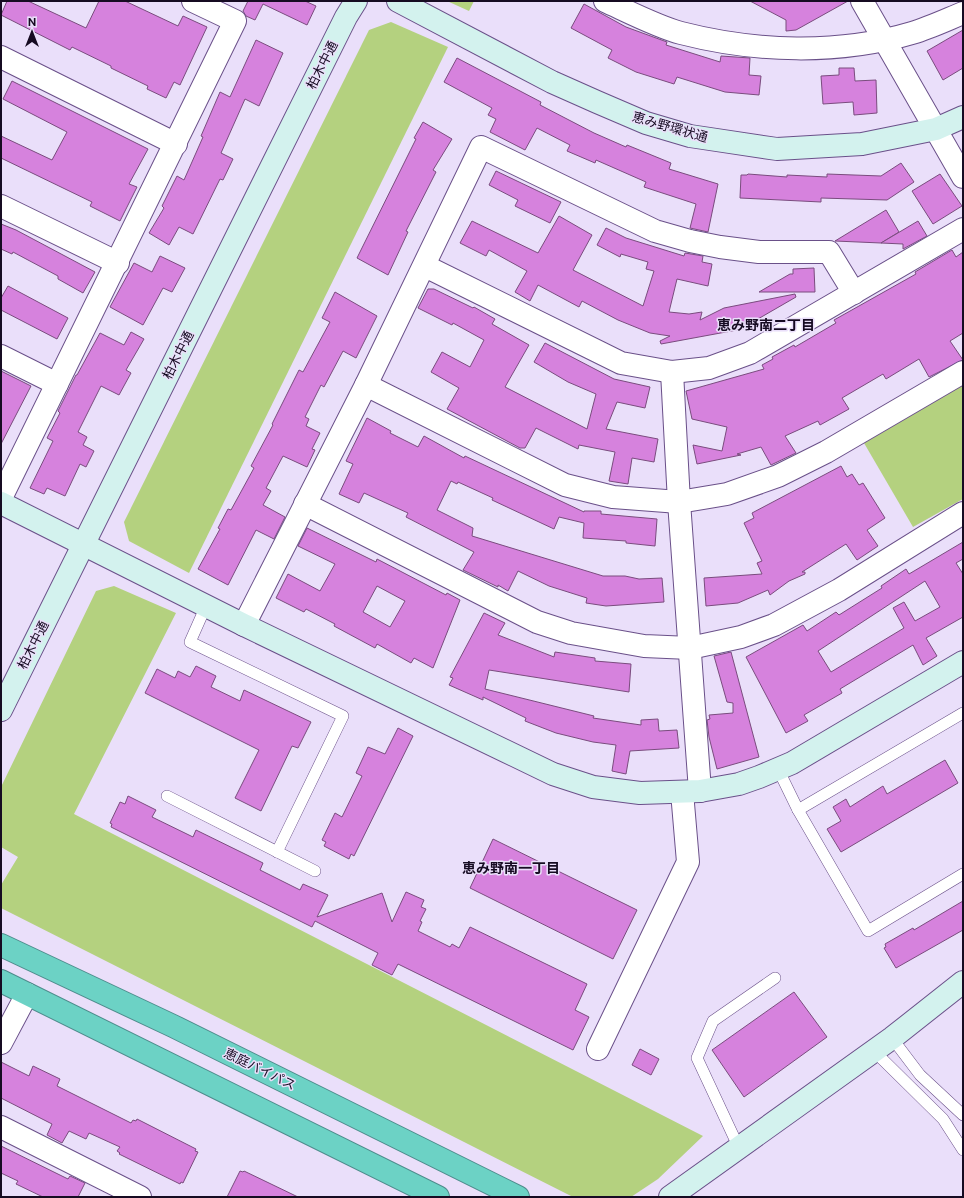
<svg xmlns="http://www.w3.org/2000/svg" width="964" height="1198" font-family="'Public Sans','Noto Sans JP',sans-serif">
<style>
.green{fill:#b4d17f}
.building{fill:#d682dd;stroke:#7a4c7e;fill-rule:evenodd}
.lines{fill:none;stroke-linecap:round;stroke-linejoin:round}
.lane-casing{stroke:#6a5089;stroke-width:12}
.street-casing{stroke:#6a5089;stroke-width:24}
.secondary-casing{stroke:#6a5089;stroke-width:24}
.highway-casing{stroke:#4e8c8c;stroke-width:24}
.lane{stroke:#fff;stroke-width:11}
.street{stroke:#fff;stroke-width:22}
.secondary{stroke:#d3f2ee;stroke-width:22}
.highway{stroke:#6cd2c5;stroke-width:22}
.labels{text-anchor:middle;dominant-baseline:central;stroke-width:3;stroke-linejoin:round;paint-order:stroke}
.street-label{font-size:13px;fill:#160b22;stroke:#eadffa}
.neighbourhood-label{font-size:14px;font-weight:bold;fill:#160b22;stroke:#eadffa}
</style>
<rect width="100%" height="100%" fill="#eadffa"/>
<!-- green -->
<g class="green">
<path d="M 447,1 L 474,1 L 469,11 Z"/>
<path d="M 391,22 L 448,47 L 189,573 L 129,541 L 124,522 L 369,30 Z"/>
<path d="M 963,385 L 963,499 L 913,527 L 864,443 Z"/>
<path d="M 114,586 L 176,613 L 74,814 L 703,1136 L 658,1179 L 631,1197 L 573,1197 L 1,908 L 1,885 L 18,857 L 1,847 L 1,787 L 96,591 Z"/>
</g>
<!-- building -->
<g class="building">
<path d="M 7,1 L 28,1 L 86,28 L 99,1 L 125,1 L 178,26 L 183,16 L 207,27 L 180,85 L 174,82 L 166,98 L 147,89 L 148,86 L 111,68 L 111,66 L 72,47 L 70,50 L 1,15 Z"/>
<path d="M 248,1 L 305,1 L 316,6 L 307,25 L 263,4 L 255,20 L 246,16 L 243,11 Z"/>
<path d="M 750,1 L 848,1 L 796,30 L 786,31 L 786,20 Z"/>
<path d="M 584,4 L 626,27 L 667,42 L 666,45 L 720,62 L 721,56 L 750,58 L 749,75 L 761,76 L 759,95 L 725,92 L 677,77 L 674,84 L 636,72 L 608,58 L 612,50 L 571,28 Z"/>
<path d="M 963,30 L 963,68 L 943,80 L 927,51 Z"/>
<path d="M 256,40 L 283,53 L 259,106 L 245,99 L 221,153 L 233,159 L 223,180 L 220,179 L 193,234 L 179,227 L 169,245 L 149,233 L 164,208 L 162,206 L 177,176 L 184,180 L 203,137 L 201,136 L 220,92 L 230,97 Z"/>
<path d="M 457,58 L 541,102 L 540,105 L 594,133 L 626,147 L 627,145 L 671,163 L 669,169 L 718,184 L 708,232 L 690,228 L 696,204 L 644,187 L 646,182 L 596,160 L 595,163 L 567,151 L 570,145 L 537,128 L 525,150 L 490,132 L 496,119 L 488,115 L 492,108 L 444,82 Z"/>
<path d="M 839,68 L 854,68 L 855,81 L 876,80 L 877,113 L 854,115 L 853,102 L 823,104 L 821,76 L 839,75 Z"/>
<path d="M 12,81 L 148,149 L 129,184 L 137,187 L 120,221 L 90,206 L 92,202 L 1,158 L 1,136 L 52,160 L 67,132 L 3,99 Z"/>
<path d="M 423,122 L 452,139 L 433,170 L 436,172 L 406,231 L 408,232 L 388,275 L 357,258 L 416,139 L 414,138 Z"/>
<path d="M 901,163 L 914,182 L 887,200 L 821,198 L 821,202 L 740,198 L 741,175 L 747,175 L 748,174 L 787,177 L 787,175 L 827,177 L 827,174 L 881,176 Z"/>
<path d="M 496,171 L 561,202 L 550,223 L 515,206 L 518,200 L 489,185 Z"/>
<path d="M 940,174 L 962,206 L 933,224 L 912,191 Z"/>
<path d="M 886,210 L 899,232 L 881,243 L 835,241 Z"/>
<path d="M 559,216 L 592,235 L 573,270 L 643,306 L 654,271 L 646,269 L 648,262 L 621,254 L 620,257 L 597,245 L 606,228 L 626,238 L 684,256 L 685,253 L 703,256 L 702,262 L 712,264 L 708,286 L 677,279 L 669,312 L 689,314 L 702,312 L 700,320 L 724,308 L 795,294 L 796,297 L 751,323 L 753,327 L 661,344 L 660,341 L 670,336 L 650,333 L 618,320 L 582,301 L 579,307 L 538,285 L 530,301 L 515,292 L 527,271 L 489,250 L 486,256 L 460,243 L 472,221 L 538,253 Z"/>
<path d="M 918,221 L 927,236 L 903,249 L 903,244 L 881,243 Z"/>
<path d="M 1,224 L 16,230 L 95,272 L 83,293 L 58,279 L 58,276 L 13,252 L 12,254 L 1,249 Z"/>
<path d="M 952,250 L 956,257 L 963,252 L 963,333 L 950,341 L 963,360 L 929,377 L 919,359 L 886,379 L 883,374 L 842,398 L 849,409 L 820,425 L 818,421 L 785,436 L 796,453 L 773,464 L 771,465 L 761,447 L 737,454 L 741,455 L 697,464 L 693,445 L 722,451 L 727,427 L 692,419 L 686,391 L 764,369 L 762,365 L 773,359 L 772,357 L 794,345 L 795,347 L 836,323 L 834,320 L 916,274 L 915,272 Z"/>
<path d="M 160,256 L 185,268 L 172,292 L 163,288 L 143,325 L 110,307 L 134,263 L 152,272 Z"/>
<path d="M 814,268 L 815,292 L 759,292 L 790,274 L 793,274 L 793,269 Z"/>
<path d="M 8,286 L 68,318 L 57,339 L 1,310 L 1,298 Z"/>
<path d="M 428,289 L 434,289 L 473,308 L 474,307 L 495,319 L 492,324 L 529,345 L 505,387 L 587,429 L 596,394 L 568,382 L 534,362 L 545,343 L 614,379 L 650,387 L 645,408 L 617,402 L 606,429 L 658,439 L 654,462 L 632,458 L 628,484 L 609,481 L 615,452 L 579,445 L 578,449 L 536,428 L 525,448 L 520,448 L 447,409 L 459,388 L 431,372 L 442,352 L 470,367 L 484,340 L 453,323 L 452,325 L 418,308 Z"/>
<path d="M 335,292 L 377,316 L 356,358 L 343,351 L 324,387 L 321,385 L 305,417 L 309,419 L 306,426 L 320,433 L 312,449 L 315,450 L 307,467 L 283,456 L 266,488 L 271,491 L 263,505 L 285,517 L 274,539 L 256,530 L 228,585 L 198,569 L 220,529 L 218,528 L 228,509 L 231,510 L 254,468 L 251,466 L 273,425 L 272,424 L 299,370 L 303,372 L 330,322 L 322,318 Z"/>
<path d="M 131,332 L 144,339 L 126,370 L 131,373 L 119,395 L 101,386 L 78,432 L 87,437 L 83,445 L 94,451 L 86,467 L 80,464 L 65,496 L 47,488 L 44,494 L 30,488 L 53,441 L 47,438 L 60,413 L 58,411 L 76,375 L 77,375 L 100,333 L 124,345 Z"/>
<path d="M 1,371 L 31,386 L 1,444 Z"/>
<path d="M 367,418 L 391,431 L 390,433 L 418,447 L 424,436 L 464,458 L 465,456 L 584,512 L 584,511 L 601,511 L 601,514 L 657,519 L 655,546 L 626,543 L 626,541 L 583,538 L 584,523 L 559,517 L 554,529 L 492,500 L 493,498 L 458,482 L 457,484 L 451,481 L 437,510 L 473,528 L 472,536 L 603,576 L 625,576 L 639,579 L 662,578 L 664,602 L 606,606 L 586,603 L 587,598 L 549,586 L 518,571 L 508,591 L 498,585 L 498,587 L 463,570 L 474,552 L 406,517 L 408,513 L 364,493 L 359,503 L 339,494 L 353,464 L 346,461 Z"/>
<path d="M 841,466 L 847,477 L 852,474 L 859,485 L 863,483 L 885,518 L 867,530 L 878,546 L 857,560 L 846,544 L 802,572 L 805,572 L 805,574 L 789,581 L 770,595 L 768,590 L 738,603 L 706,606 L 704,578 L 762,574 L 757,563 L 762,561 L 744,523 L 754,518 L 752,513 Z"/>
<path d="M 307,528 L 376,562 L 377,559 L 446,595 L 447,593 L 460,600 L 433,668 L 414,658 L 411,663 L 377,644 L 375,648 L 334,626 L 335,624 L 306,609 L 304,612 L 276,598 L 288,574 L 320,591 L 335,564 L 298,546 ZM 377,586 L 405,601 L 390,627 L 363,612 Z"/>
<path d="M 963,542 L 963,559 L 956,563 L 963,574 L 963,617 L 926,638 L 937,656 L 923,665 L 913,645 L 840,689 L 842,693 L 804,715 L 808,721 L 786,733 L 746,657 L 803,625 L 807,631 L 836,612 L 839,615 L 882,588 L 881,586 L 906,569 L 909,574 ZM 925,581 L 940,607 L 915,621 L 904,602 L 893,608 L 904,628 L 831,672 L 818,651 Z"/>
<path d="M 484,613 L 505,623 L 498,635 L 554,657 L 555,652 L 595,658 L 595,661 L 631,664 L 629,692 L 489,670 L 485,689 L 594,716 L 593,718 L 641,725 L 641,720 L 658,719 L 659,731 L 677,730 L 679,748 L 630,751 L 626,774 L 612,771 L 616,745 L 593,742 L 556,733 L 525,721 L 526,718 L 483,697 L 483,700 L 449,685 L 453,678 L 450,677 Z"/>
<path d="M 731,652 L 759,757 L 717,769 L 709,737 L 707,720 L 710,719 L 709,715 L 733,713 L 733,703 L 727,702 L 714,656 Z"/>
<path d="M 196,666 L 216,676 L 211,687 L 240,701 L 244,690 L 311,722 L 298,748 L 292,746 L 261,811 L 235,798 L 259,750 L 145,693 L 157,669 L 175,678 L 178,671 L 190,677 Z"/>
<path d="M 398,728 L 413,736 L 354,856 L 351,854 L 349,859 L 324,846 L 326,842 L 322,840 L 335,813 L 342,817 L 362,776 L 356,773 L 368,747 L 385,754 Z"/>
<path d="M 945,760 L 958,783 L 841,852 L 827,829 L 841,821 L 833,807 L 846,799 L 850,807 L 883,786 L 887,794 Z"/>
<path d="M 128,796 L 156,810 L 152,817 L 193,837 L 196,830 L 249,856 L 263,863 L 260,870 L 300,890 L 303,884 L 328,895 L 317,917 L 382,893 L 392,922 L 406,892 L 424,900 L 421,907 L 426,909 L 420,921 L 422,922 L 418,931 L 450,947 L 452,944 L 459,948 L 470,927 L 587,984 L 575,1010 L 589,1017 L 573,1050 L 398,964 L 392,975 L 372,965 L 378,953 L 315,921 L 312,927 L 111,827 L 112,824 L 110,823 L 120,802 L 125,804 Z"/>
<path d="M 493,839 L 637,910 L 613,959 L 470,888 Z"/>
<path d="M 963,901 L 963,930 L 896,968 L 884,948 L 886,947 L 885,944 L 913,928 L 914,930 Z"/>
<path d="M 794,992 L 827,1037 L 744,1097 L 712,1050 Z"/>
<path d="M 640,1049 L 659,1059 L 651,1075 L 632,1065 Z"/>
<path d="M 1,1062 L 29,1076 L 33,1066 L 60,1079 L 57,1086 L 131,1123 L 133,1120 L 136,1121 L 137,1119 L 196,1149 L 195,1151 L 198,1152 L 183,1183 L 181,1182 L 180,1184 L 119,1154 L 120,1153 L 117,1151 L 120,1147 L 89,1133 L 86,1139 L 69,1131 L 62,1143 L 47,1135 L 52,1124 L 1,1098 Z"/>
<path d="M 1,1146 L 68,1179 L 70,1176 L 85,1183 L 78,1197 L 43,1197 L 16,1184 L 18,1181 L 1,1173 Z"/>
<path d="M 240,1171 L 243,1172 L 244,1171 L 298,1197 L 227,1197 Z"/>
</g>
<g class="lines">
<!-- lane casing -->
<g class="lane-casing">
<g id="lane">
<path d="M 206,606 L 190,642 L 343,716 L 277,852"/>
<path d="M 778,769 L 798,810 L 868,931 L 963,874"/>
<path d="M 167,796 L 315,871"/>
<path d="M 798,810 L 963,713"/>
<path d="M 892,1038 L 920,1075 L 963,1115"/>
<path d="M 874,1051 L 943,1119 L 963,1150"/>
<path d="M 739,1148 L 697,1058 L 713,1021 L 775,978"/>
</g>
</g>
<!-- street casing -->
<g class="street-casing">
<g id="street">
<path d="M 605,1 C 627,11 658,27 681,33 C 755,52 838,55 912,33 C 929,28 946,20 963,13"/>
<path d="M 862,1 L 963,177"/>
<path d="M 1,57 L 176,144"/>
<path d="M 1,206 L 118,263"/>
<path d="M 425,266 L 621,363 L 672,372 L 709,368 L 750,353 L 963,229"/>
<path d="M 1,356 L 57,384"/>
<path d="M 672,372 L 679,502 L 700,791"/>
<path d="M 366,385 L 565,485 L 613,497 L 679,502 L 727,494 L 778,476 L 826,452 L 963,372"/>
<path d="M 1,498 L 235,21 L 193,1"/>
<path d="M 305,504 L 537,622 L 571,633 L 644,646 L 690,648 L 741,637 L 774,625 L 839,590 L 963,513"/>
<path d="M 244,625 L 366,385 L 481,147 L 655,231 L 690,241 L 720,247 L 759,252 L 829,252 L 854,293"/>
<path d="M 1,1043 L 27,994"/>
<path d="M 598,1049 L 688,862 L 682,792"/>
<path d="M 1,1127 L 140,1197"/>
</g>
</g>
<!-- secondary casing -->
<g class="secondary-casing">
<g id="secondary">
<path d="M 398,1 L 552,82 L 597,102 L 646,123 L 690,136 L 777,149 L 862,144 L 936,129 L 963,117"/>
<path d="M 1,503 L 244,625 L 553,774 L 593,787 L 640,793 L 700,791 L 739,784 L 759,777 L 792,763 L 963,662"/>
<path d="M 1,710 L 346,17 L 356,1"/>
<path d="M 670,1197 L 892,1038 L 963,982"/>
</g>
</g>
<!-- highway casing -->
<g class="highway-casing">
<g id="highway">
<path d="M 1,945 L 173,1026 L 518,1197"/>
<path d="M 1,981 L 438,1197"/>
</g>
</g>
<!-- lane -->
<use href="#lane" class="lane"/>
<!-- street -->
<use href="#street" class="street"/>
<!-- secondary -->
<use href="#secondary" class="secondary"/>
<!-- highway -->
<use href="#highway" class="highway"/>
</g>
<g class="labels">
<!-- street labels -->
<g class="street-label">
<text transform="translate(322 65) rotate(-63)">柏木中通</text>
<text transform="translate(670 127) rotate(16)">恵み野環状通</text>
<text transform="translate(178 355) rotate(-63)">柏木中通</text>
<text transform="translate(33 645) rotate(-63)">柏木中通</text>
<text transform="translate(260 1069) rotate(26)">恵庭バイパス</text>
</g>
<!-- neighbourhood labels -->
<g class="neighbourhood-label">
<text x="766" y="325">恵み野南二丁目</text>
<text x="511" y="868">恵み野南一丁目</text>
</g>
</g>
<!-- border -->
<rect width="964" height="1198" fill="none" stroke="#160b22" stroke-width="4"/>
<!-- north arrow -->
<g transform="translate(32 32)" stroke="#eadffa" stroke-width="3" paint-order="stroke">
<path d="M0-3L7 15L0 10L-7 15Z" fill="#160b22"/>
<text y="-6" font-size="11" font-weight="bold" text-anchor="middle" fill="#160b22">N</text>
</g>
</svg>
